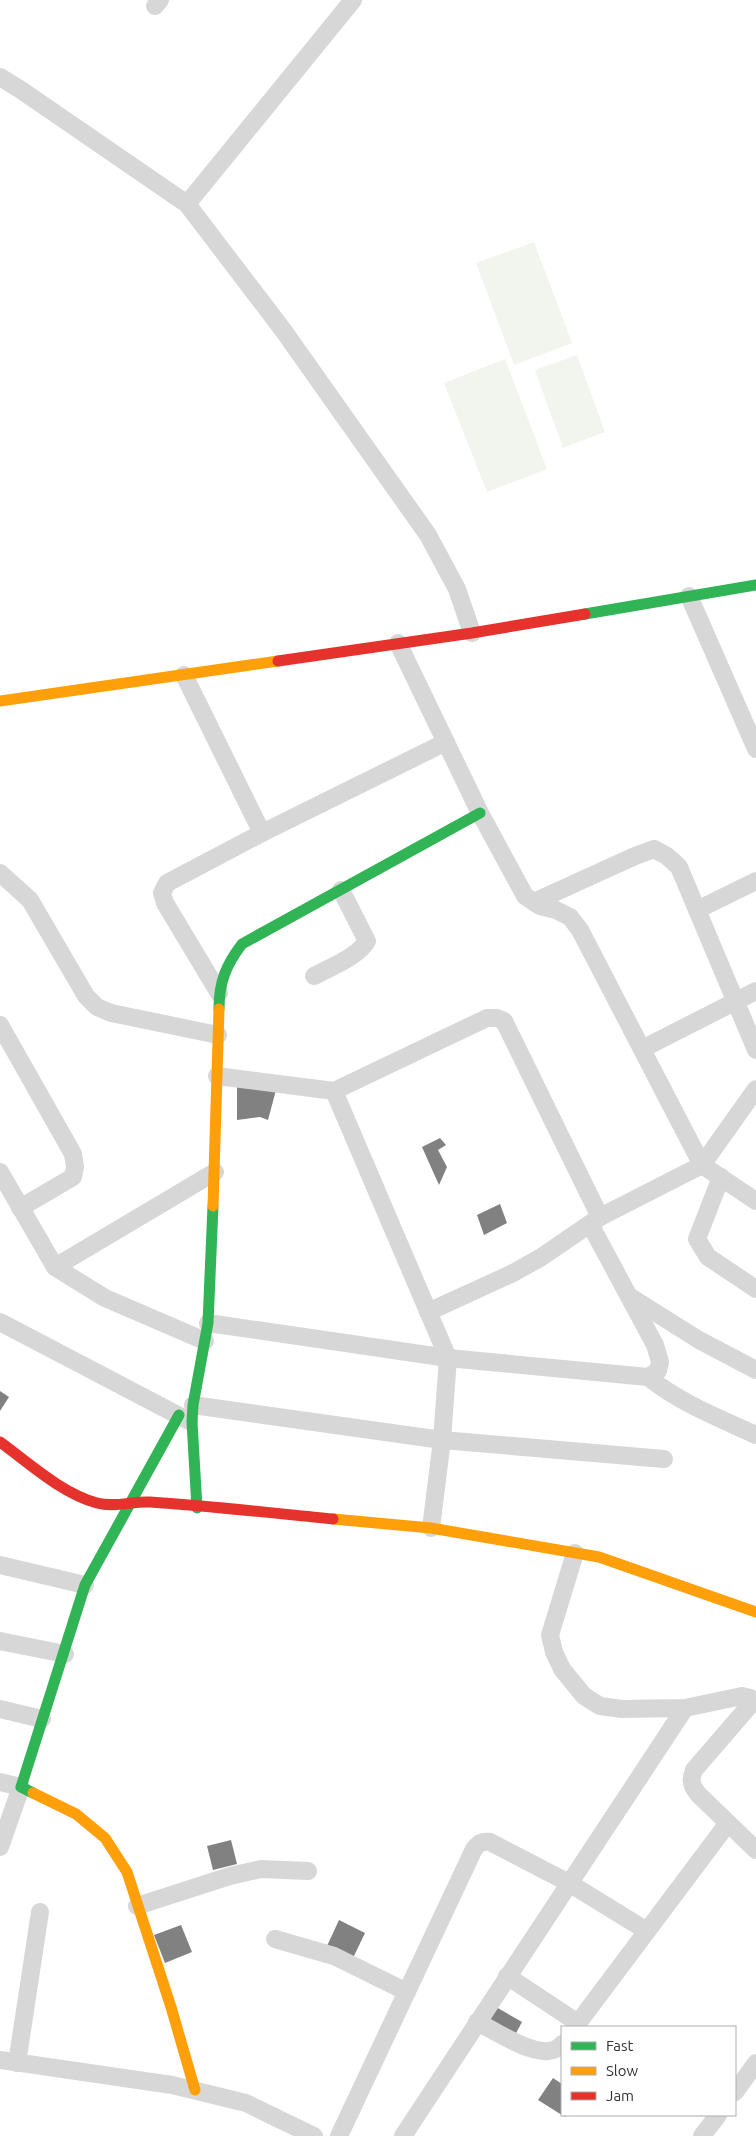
<svg xmlns="http://www.w3.org/2000/svg" width="756" height="2136" font-family="Ubuntu,sans-serif">
<style>
.green{fill:#f1f5ed}
.building{fill:#818181}
.lines{fill:none;stroke-linecap:round;stroke-linejoin:round}
.street{stroke:#d7d7d7;stroke-width:18}
.fast{stroke:#30b455;stroke-width:11}
.slow{stroke:#ff9f0a;stroke-width:11}
.jam{stroke:#e5322d;stroke-width:11}
</style>
<rect width="100%" height="100%" fill="#fff"/>
<!-- green -->
<g class="green">
<path d="M 534,242 L 572,343 L 514,365 L 476,263 Z"/>
<path d="M 577,355 L 605,432 L 563,448 L 535,370 Z"/>
<path d="M 505,359 L 547,469 L 487,492 L 444,383 Z"/>
</g>
<!-- building -->
<g class="building">
<path d="M 237,1087 L 276,1090 L 268,1120 L 260,1117 L 237,1120 Z"/>
<path d="M 440,1138 L 446,1145 L 438,1150 L 447,1167 L 439,1185 L 422,1147 Z"/>
<path d="M 500,1204 L 507,1223 L 484,1235 L 477,1215 Z"/>
<path d="M 0,1391 L 9,1397 L 0,1411 Z"/>
<path d="M 231,1840 L 237,1864 L 213,1870 L 207,1846 Z"/>
<path d="M 339,1920 L 365,1933 L 353,1958 L 327,1946 Z"/>
<path d="M 181,1925 L 192,1952 L 165,1963 L 154,1935 Z"/>
<path d="M 496,2007 L 522,2022 L 515,2035 L 489,2020 Z"/>
<path d="M 553,2078 L 562,2084 L 562,2115 L 566,2115 L 565,2117 L 538,2100 Z"/>
</g>
<g class="lines">
<!-- street -->
<g class="street">
<path d="M 155,6 L 160,0"/>
<path d="M 0,77 L 21,90 L 187,204 L 283,330 L 428,535 L 457,589 L 472,633"/>
<path d="M 187,204 L 353,0"/>
<path d="M 689,596 L 756,749"/>
<path d="M 398,643 L 480,813 L 525,896 L 540,906 L 556,910 L 570,917 L 580,930 L 702,1165 L 756,1201"/>
<path d="M 184,675 L 262,833 L 167,883 L 162,893 L 165,903 L 219,993"/>
<path d="M 262,833 L 446,742"/>
<path d="M 0,873 L 30,900 L 86,996 L 97,1007 L 111,1013 L 218,1035"/>
<path d="M 534,902 L 635,856 L 654,849 L 667,856 L 679,867 L 756,1050"/>
<path d="M 697,910 L 756,881"/>
<path d="M 314,976 C 329,968 359,956 367,941 L 341,890"/>
<path d="M 0,1025 L 73,1154 L 75,1167 L 73,1177 L 20,1208"/>
<path d="M 642,1049 L 756,991"/>
<path d="M 217,1076 L 334,1091 L 487,1018 L 497,1018 L 504,1021 L 600,1217 L 702,1165 L 756,1089"/>
<path d="M 334,1091 L 448,1358 L 442,1440 L 431,1528"/>
<path d="M 0,1172 L 55,1267 L 105,1298 L 205,1341"/>
<path d="M 721,1177 L 697,1239 L 708,1257 L 756,1289"/>
<path d="M 55,1267 L 215,1172"/>
<path d="M 629,1296 L 699,1340 L 756,1370"/>
<path d="M 428,1312 L 511,1274 L 540,1258 L 600,1217"/>
<path d="M 0,1322 L 189,1421"/>
<path d="M 208,1323 L 448,1358 L 648,1377 L 658,1371 L 660,1362 L 655,1345 L 590,1224"/>
<path d="M 648,1377 C 680,1403 719,1418 756,1435"/>
<path d="M 193,1405 L 442,1440 L 664,1459"/>
<path d="M 575,1553 L 550,1635 L 554,1652 L 562,1669 L 584,1696 L 600,1706 L 622,1709 L 685,1708 L 742,1696 L 750,1698 L 751,1704 L 694,1770 C 690,1780 691,1785 698,1794 L 756,1850"/>
<path d="M 0,1565 L 85,1585"/>
<path d="M 0,1641 L 65,1654"/>
<path d="M 0,1709 L 42,1719"/>
<path d="M 0,1782 L 21,1787 L 0,1847"/>
<path d="M 137,1906 L 230,1876 L 261,1869 L 308,1871"/>
<path d="M 275,1939 L 334,1956 L 407,1992"/>
<path d="M 507,1976 L 578,2023"/>
<path d="M 477,2022 C 496,2031 546,2066 562,2044"/>
<path d="M 575,2027 L 728,1823"/>
<path d="M 0,2060 L 172,2085 L 246,2103 L 314,2136"/>
<path d="M 17,2063 L 40,1912"/>
<path d="M 735,2092 L 756,2063"/>
<path d="M 339,2136 L 474,1849 C 479,1843 482,1841 490,1842 L 569,1883 L 647,1931"/>
<path d="M 403,2136 L 685,1708"/>
<path d="M 702,2136 L 718,2115"/>
</g>
<!-- fast -->
<g class="fast">
<path d="M 585,614 L 756,585"/>
<path d="M 219,1009 C 219,982 226,965 242,944 L 480,813"/>
<path d="M 197,1508 L 192,1422 L 193,1405 L 208,1323 L 213,1206"/>
<path d="M 33,1793 L 21,1787 L 85,1585 L 179,1415"/>
</g>
<!-- slow -->
<g class="slow">
<path d="M 0,701 L 278,661"/>
<path d="M 213,1206 L 219,1009"/>
<path d="M 333,1519 L 431,1528 L 599,1557 L 756,1612"/>
<path d="M 33,1793 L 76,1814 L 105,1838 L 127,1872 L 171,2007 L 195,2090"/>
</g>
<!-- jam -->
<g class="jam">
<path d="M 278,661 L 472,633 L 585,614"/>
<path d="M 0,1442 C 29,1463 61,1493 97,1503 C 115,1508 132,1501 150,1502 C 211,1506 272,1513 333,1519"/>
</g>
</g>
<!-- legend -->
<rect x="561" y="2026" width="175" height="90" fill="#ffffff" stroke="#adadad"/>
<rect x="571" y="2042" width="25" height="8" fill="#30b455" stroke="#adadad"/>
<text x="606" y="2051" font-size="15" fill="#333333">Fast</text>
<rect x="571" y="2067" width="25" height="8" fill="#ff9f0a" stroke="#adadad"/>
<text x="606" y="2076" font-size="15" fill="#333333">Slow</text>
<rect x="571" y="2092" width="25" height="8" fill="#e5322d" stroke="#adadad"/>
<text x="606" y="2101" font-size="15" fill="#333333">Jam</text>
</svg>
